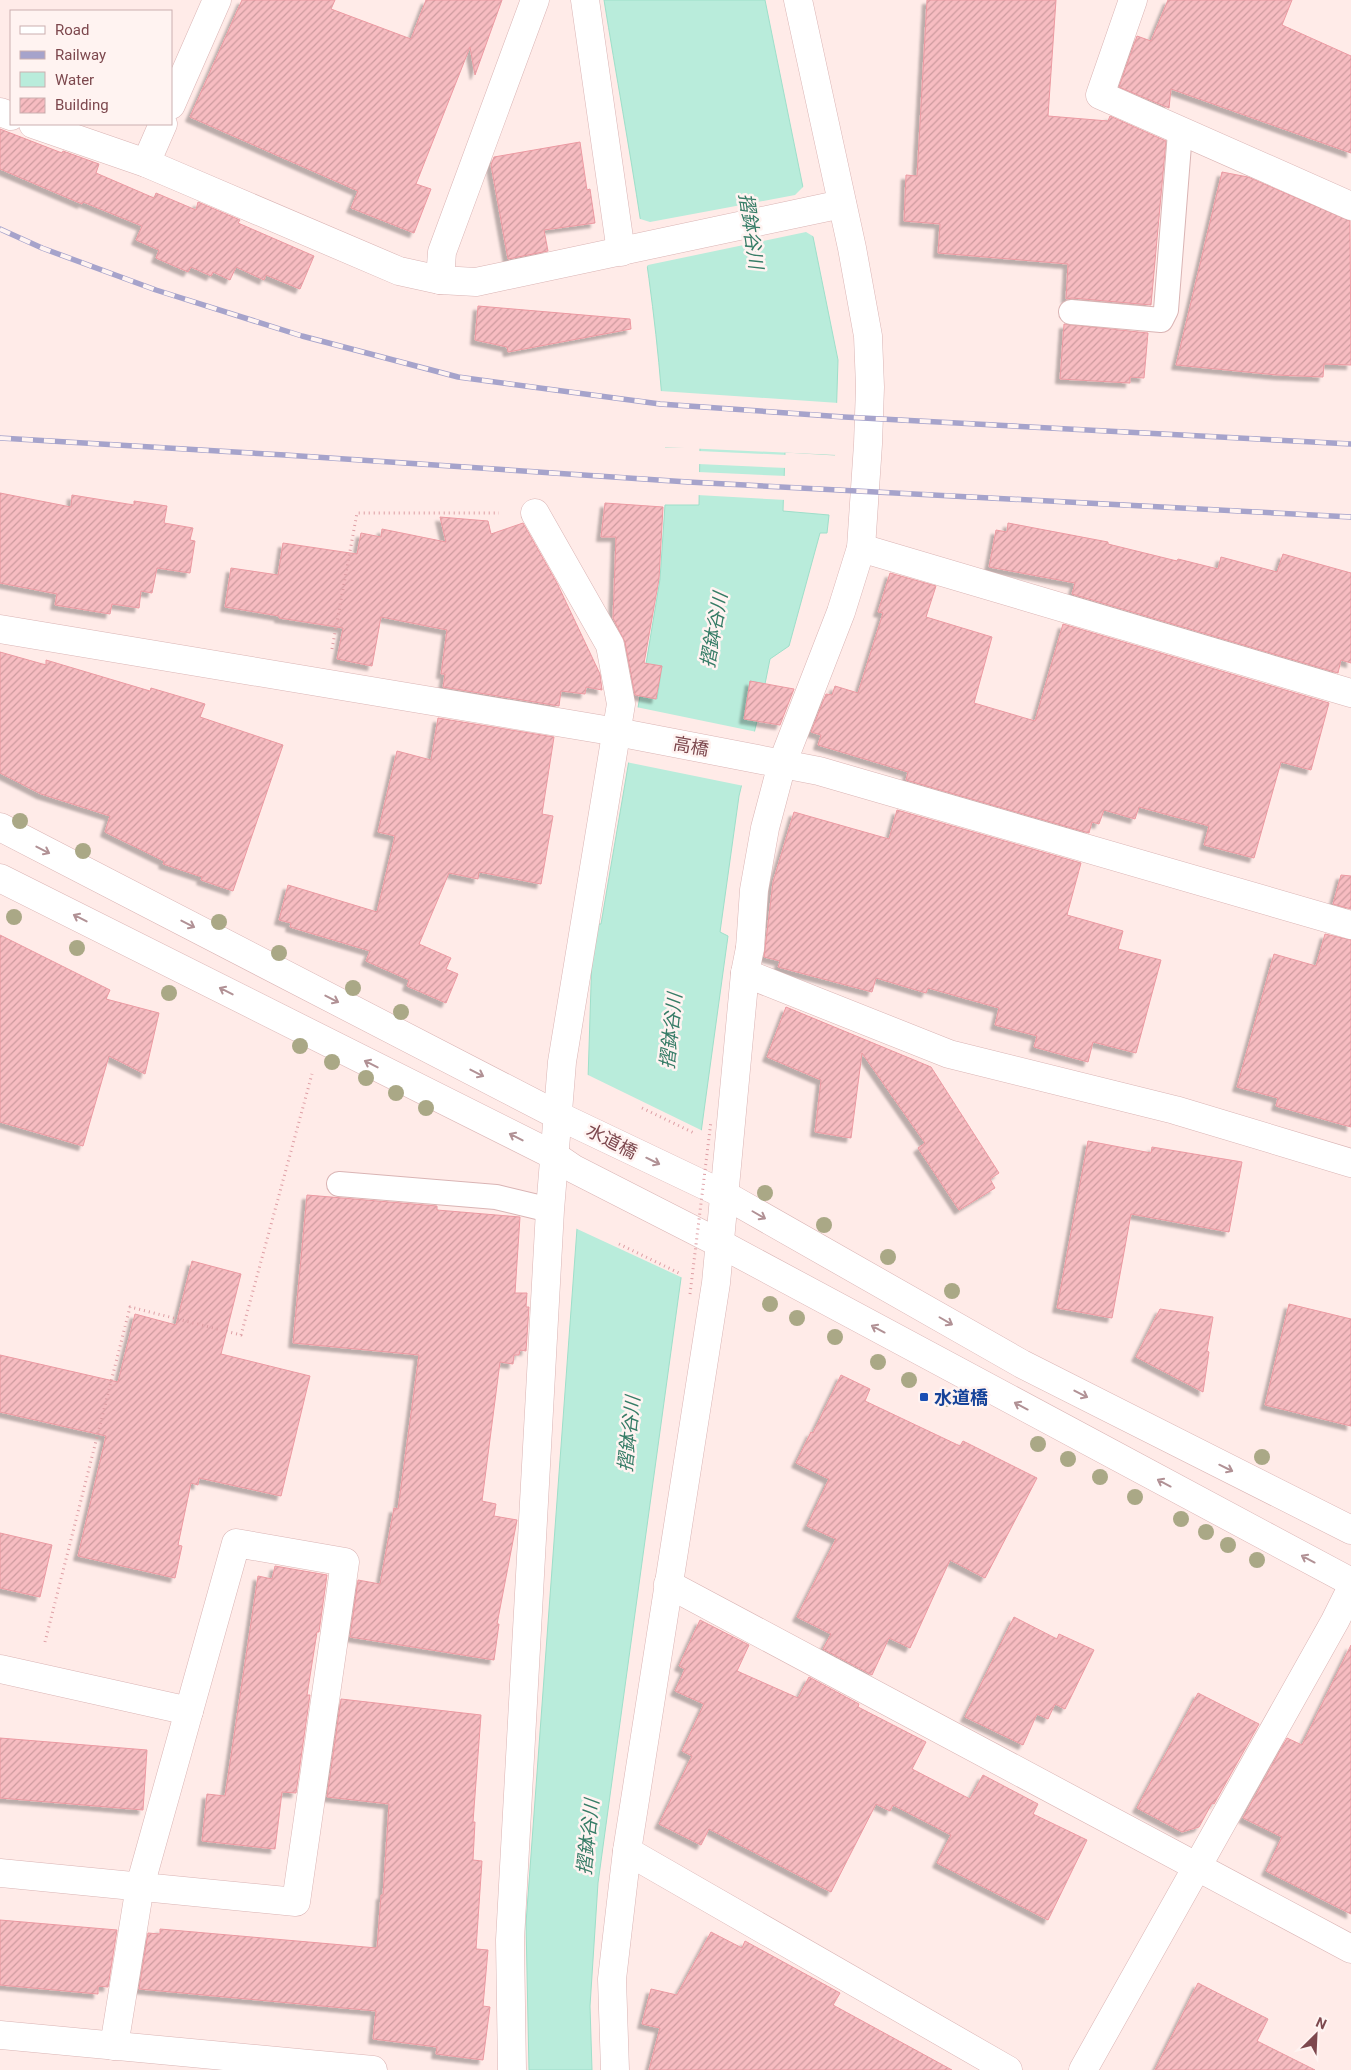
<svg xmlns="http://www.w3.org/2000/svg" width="1351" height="2070" font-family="Roboto,'Noto Sans JP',sans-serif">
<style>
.water{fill:#b9ecdb;stroke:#9edfca}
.pier{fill:#ffebe8}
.building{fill:url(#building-hatch);stroke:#ec9aa2;filter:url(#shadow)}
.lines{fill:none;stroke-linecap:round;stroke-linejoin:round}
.service-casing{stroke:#dab4b4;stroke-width:26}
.minor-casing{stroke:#dab4b4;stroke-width:29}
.tertiary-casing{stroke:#dab4b4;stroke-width:29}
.path{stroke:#de9ea4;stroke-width:3;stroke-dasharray:1 4;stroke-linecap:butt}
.service{stroke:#fff;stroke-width:24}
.minor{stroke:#fff;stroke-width:28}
.tertiary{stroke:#fff;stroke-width:28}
.rail-casing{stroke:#a6a3cb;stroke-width:5.5}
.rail{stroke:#fff3f1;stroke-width:4;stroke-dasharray:11;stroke-linecap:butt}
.path-bridge{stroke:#de9ea4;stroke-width:3;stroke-dasharray:1 4;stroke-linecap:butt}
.tree{fill:#aaa886}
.oneway{stroke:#b19195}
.transit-dot{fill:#1a4fb4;stroke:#fff3f1;stroke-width:2}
.labels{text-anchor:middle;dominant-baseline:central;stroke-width:5;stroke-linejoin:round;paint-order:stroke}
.street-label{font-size:18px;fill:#7d484e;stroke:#fff3f1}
.transit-label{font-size:18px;font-weight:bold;fill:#164399;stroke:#fff3f1;text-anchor:start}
.water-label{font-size:19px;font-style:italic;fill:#367c66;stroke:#fff3f1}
</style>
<defs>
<pattern id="building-hatch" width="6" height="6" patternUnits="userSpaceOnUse" patternTransform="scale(1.25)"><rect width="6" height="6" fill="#f7bcc1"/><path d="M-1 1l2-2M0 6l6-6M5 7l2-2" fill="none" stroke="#cd9b9f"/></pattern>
<filter id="shadow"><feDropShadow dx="-4.5" dy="4.5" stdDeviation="1" flood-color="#0004"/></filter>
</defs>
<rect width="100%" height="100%" fill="#ffebe8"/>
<!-- water -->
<path class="water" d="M 604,0 L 765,0 L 838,360 L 835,455 L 785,452 L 783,511 L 829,515 L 827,533 L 820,533 L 789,646 L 770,659 L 765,684 L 750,681 L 744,718 L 757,721 L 739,796 L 720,932 L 728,936 L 598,1883 L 590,2006 L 592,2070 L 529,2070 L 526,1923 L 588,1079 L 593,924 L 601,924 L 640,696 L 657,699 L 662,666 L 646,664 L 660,579 L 665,505 L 699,505 L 700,447 L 665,447 C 658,297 628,148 604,0 Z"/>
<!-- pier -->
<g class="pier">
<path d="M 805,185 L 816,238 L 806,232 L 648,265 L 646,268 L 637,218 L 650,222 L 795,195 Z"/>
<path d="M 660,391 L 839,403 L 837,455 L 663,447 Z"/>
<path d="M 698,451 L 788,455 L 787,468 L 698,464 Z"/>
<path d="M 698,472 L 787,476 L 786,500 L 697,495 Z"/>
<path d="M 636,707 L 757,732 L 744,786 L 626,762 Z"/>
<path d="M 586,1074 L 705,1132 L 685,1279 L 575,1228 Z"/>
</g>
<!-- building -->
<g class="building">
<path d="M 242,0 L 335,0 L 331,9 L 411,39 L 426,0 L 502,0 L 475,75 L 470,47 L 416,184 L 431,189 L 414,233 L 351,208 L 358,191 L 190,117 Z"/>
<path d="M 927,0 L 1056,0 L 1048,116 L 1108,121 L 1110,116 L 1166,141 L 1151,305 L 1072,298 L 1066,299 L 1068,264 L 938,253 L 940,224 L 904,221 L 906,175 L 917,176 Z"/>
<path d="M 1168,0 L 1292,0 L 1282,25 L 1351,56 L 1351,153 L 1171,89 L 1169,108 L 1119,87 L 1137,36 L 1151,41 Z"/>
<path d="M 0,129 L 62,153 L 63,151 L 99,164 L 96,173 L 154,198 L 156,193 L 196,210 L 198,202 L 240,220 L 238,223 L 314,256 L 300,289 L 266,275 L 264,280 L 236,267 L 230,280 L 213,272 L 211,276 L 191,267 L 188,272 L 156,258 L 159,250 L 136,240 L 142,226 L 83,202 L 82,204 L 0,169 Z"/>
<path d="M 580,142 L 587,190 L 590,189 L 595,223 L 544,230 L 548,251 L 508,259 L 491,165 L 494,157 Z"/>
<path d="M 1222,172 L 1248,177 L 1350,221 L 1351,365 L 1324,364 L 1323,377 L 1277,375 L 1176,365 Z"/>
<path d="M 478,306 L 630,319 L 631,329 L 508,352 L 507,347 L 475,340 Z"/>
<path d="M 1064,324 L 1148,333 L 1144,378 L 1130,377 L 1130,383 L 1060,379 Z"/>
<path d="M 0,493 L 71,507 L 72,495 L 134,505 L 134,501 L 167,506 L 164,523 L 193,528 L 190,540 L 195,541 L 190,573 L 157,568 L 152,593 L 141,591 L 139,608 L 112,604 L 110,614 L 55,605 L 57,594 L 0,583 Z"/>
<path d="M 605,503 L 663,507 L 659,579 L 644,663 L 662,666 L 656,699 L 635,695 L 625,642 L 613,618 L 616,537 L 601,537 Z"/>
<path d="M 440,517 L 488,521 L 491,534 L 523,523 L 557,583 L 600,674 L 602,690 L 586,687 L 585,694 L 561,691 L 559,706 L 443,687 L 445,674 L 441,674 L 447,630 L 381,617 L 372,666 L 337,659 L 343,628 L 279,618 L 279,616 L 225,607 L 231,568 L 278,575 L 283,543 L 357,554 L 361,533 L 381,537 L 382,529 L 446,542 Z"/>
<path d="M 1008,523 L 1108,542 L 1108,544 L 1177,561 L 1178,559 L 1218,569 L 1221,557 L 1277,572 L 1283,554 L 1351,573 L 1351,663 L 1341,660 L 1338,673 L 1072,594 L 1075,583 L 989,567 L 996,530 L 1007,532 Z"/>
<path d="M 890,573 L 936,586 L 926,617 L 992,637 L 974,703 L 1035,721 L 1063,624 L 1329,703 L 1311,770 L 1281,762 L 1254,858 L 1204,845 L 1209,826 L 1139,807 L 1135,819 L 1104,810 L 1099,824 L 1092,822 L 1089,833 L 906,780 L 908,772 L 818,745 L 821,735 L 811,732 L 826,694 L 832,695 L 835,686 L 858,693 L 883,613 L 878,612 Z"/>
<path d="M 0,652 L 46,665 L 46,660 L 150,691 L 151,688 L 205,704 L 200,717 L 283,745 L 233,891 L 201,880 L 202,877 L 163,864 L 164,861 L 105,832 L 110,816 L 41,794 L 0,773 Z"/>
<path d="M 750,681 L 794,689 L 780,725 L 744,719 Z"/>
<path d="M 438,718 L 554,737 L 542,814 L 553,816 L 541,884 L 479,872 L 478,879 L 449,873 L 419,944 L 451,958 L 446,969 L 458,974 L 446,1003 L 407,986 L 409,980 L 366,961 L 370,951 L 290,927 L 291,923 L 279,920 L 288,885 L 377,912 L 395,836 L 378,832 L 397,751 L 431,760 Z"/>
<path d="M 897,810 L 1081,863 L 1067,915 L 1123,931 L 1118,949 L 1161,960 L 1136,1053 L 1093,1042 L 1088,1062 L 1034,1047 L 1037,1036 L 995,1025 L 999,1008 L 928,988 L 926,993 L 876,978 L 872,992 L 778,967 L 780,961 L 764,957 L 773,882 L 794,812 L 889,839 Z"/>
<path d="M 1341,875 L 1351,876 L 1351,909 L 1333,904 Z"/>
<path d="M 1325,934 L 1351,940 L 1351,1127 L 1276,1106 L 1278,1098 L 1237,1087 L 1274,954 L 1316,966 Z"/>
<path d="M 0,935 L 110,990 L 106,999 L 159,1013 L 145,1074 L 109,1056 L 83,1146 L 0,1122 Z"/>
<path d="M 786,1007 L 931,1067 L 999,1173 L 990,1179 L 995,1188 L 959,1210 L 918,1148 L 925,1143 L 862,1053 L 851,1138 L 815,1132 L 821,1080 L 767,1057 Z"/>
<path d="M 1088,1141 L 1151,1153 L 1152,1147 L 1242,1162 L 1229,1232 L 1131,1214 L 1112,1318 L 1057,1308 Z"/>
<path d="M 307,1195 L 437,1206 L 437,1210 L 520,1217 L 515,1293 L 527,1293 L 526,1307 L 529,1307 L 526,1351 L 520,1350 L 519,1355 L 514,1355 L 513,1364 L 500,1362 L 482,1501 L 496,1504 L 494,1516 L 517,1520 L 497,1624 L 499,1624 L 494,1660 L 350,1637 L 358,1580 L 380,1584 L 394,1508 L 398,1509 L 419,1355 L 293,1343 Z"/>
<path d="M 192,1261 L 241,1274 L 221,1354 L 310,1376 L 281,1496 L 199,1478 L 198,1485 L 191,1483 L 178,1545 L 182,1546 L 175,1578 L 78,1556 L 106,1436 L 0,1412 L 0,1355 L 118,1382 L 135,1314 L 176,1325 Z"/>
<path d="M 1289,1304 L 1351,1319 L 1351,1426 L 1265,1405 Z"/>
<path d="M 1160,1309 L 1213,1317 L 1207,1351 L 1209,1352 L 1203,1392 L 1136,1357 Z"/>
<path d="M 841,1375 L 870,1389 L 865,1401 L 960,1446 L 963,1441 L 1037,1478 L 985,1578 L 950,1560 L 910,1648 L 889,1638 L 872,1675 L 823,1649 L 831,1634 L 797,1617 L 836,1539 L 807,1526 L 829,1479 L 796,1463 L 811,1432 L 813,1433 Z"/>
<path d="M 0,1533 L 52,1545 L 40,1597 L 0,1588 Z"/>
<path d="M 275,1566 L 327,1575 L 319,1632 L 317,1632 L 307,1695 L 310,1695 L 296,1793 L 282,1792 L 275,1849 L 202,1841 L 207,1794 L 225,1796 L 258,1576 L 272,1579 Z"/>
<path d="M 1014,1617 L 1057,1639 L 1059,1634 L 1094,1650 L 1065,1709 L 1055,1704 L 1048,1719 L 1037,1714 L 1023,1745 L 965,1717 Z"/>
<path d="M 700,1620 L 749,1645 L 737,1671 L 798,1698 L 809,1677 L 859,1704 L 858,1707 L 926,1742 L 912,1769 L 970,1799 L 983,1775 L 1038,1804 L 1033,1814 L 1087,1840 L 1048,1920 L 937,1863 L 951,1835 L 893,1805 L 890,1811 L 876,1804 L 831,1892 L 709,1829 L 701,1845 L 659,1824 L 692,1756 L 682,1751 L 704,1704 L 675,1691 L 685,1669 L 679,1666 Z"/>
<path d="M 1351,1645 L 1351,1914 L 1266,1871 L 1282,1837 L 1243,1818 L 1287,1738 L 1302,1745 Z"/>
<path d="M 1198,1693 L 1259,1724 L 1214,1804 L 1212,1803 L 1199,1827 L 1182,1832 L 1137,1808 Z"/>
<path d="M 341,1699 L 481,1715 L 473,1822 L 475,1822 L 473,1860 L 482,1861 L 476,1949 L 488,1950 L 483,2006 L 490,2007 L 483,2060 L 436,2054 L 437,2047 L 373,2039 L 376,2011 L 139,1989 L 148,1933 L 160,1934 L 160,1929 L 377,1948 L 381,1895 L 383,1895 L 389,1804 L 327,1797 Z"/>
<path d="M 0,1738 L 147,1750 L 143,1810 L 0,1798 Z"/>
<path d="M 0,1920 L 117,1930 L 108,1987 L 98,1986 L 98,1994 L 0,1985 Z"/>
<path d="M 711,1932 L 742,1948 L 745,1941 L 840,1993 L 833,2005 L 952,2070 L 649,2070 L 660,2028 L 642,2024 L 651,1989 L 677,1995 Z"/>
<path d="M 1198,1983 L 1268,2019 L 1257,2041 L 1315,2070 L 1155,2070 Z"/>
</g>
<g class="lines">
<!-- service casing -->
<g class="service-casing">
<g id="service">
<path d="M 1071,312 L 1161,320 L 1166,310 L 1180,132"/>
<path d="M 339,1184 L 496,1197 L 550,1210"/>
</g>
</g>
<!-- minor casing -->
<g class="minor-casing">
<g id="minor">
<path d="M 585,0 L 621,252"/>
<path d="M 1133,0 L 1100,95 L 1351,206"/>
<path d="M 171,105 L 217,0"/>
<path d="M 0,112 L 11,116"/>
<path d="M 33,124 L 146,163 L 399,271 L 440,280 L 476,282 L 842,204"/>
<path d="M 146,163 L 163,124"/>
<path d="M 861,548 L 1351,693"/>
<path d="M 0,629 L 617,732 L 819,771 L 1351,925"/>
<path d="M 745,973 L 949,1054 L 1175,1110 L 1351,1163"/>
<path d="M 668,1584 L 1351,1949"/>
<path d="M 0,1669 L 189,1711"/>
<path d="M 627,1851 L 1008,2070"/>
<path d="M 0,1873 L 296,1902 L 345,1562 L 236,1543 L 140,1886 L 114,2046"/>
<path d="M 0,2035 L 373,2070"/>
<path d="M 512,2070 L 510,1940 L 550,1210 L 562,1062 L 621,704 L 610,645 L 535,513"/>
<path d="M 615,2070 L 612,1979 L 627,1851 L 716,1283 L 745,973 L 750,948"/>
<path d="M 1083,2070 L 1335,1621 L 1351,1589"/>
</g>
</g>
<!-- tertiary casing -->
<g class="tertiary-casing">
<g id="tertiary">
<path d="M 440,280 L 442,252 L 535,0"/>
<path d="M 0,827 L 559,1116 L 725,1195 L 1022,1364 L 1351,1530"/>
<path d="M 0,878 L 555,1156 L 574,1169 L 719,1243 L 1351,1582"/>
<path d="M 750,948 L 754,890 L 765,828 L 782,764 L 841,612 L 861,548 L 868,444 L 870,387 L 868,336 L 852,248 L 798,0"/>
</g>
</g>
<!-- path -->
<g class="path">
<path d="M 332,649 L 357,513 L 499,513"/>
<path d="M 642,1108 L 694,1133"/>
<path d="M 619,1244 L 681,1274"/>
<path d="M 45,1642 L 130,1307 L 241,1335 L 312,1074"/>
</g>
<!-- service -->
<use href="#service" class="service"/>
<!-- minor -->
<use href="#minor" class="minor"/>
<!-- tertiary -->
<use href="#tertiary" class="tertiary"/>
<!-- rail casing -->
<g class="rail-casing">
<g id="rail">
<path d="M 0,229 L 42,248 L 156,290 L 302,336 L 458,377 L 660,404 L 844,417 L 1351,444"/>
<path d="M 0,438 L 285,455 L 688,482 L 1351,517"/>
</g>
</g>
<!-- rail -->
<use href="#rail" class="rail"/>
<!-- path-bridge -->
<path class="path-bridge" d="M 690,1294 L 711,1121"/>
</g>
<!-- trees -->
<g class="tree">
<circle cx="20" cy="821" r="8"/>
<circle cx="83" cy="851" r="8"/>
<circle cx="14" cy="917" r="8"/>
<circle cx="219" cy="922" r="8"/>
<circle cx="77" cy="948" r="8"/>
<circle cx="279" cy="953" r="8"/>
<circle cx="353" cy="988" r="8"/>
<circle cx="169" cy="993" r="8"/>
<circle cx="401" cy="1012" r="8"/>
<circle cx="300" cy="1046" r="8"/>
<circle cx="332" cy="1062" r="8"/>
<circle cx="366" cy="1078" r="8"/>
<circle cx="396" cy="1093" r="8"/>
<circle cx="426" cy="1108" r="8"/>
<circle cx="765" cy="1193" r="8"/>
<circle cx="824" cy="1225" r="8"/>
<circle cx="888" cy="1257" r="8"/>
<circle cx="952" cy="1291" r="8"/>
<circle cx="770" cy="1304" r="8"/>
<circle cx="797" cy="1318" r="8"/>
<circle cx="835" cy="1337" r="8"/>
<circle cx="878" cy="1362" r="8"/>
<circle cx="909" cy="1380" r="8"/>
<circle cx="945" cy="1399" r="8"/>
<circle cx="1038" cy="1444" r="8"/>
<circle cx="1262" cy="1457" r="8"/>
<circle cx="1068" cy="1459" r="8"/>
<circle cx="1100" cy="1477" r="8"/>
<circle cx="1135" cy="1497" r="8"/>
<circle cx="1181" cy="1519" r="8"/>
<circle cx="1206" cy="1532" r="8"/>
<circle cx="1228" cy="1545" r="8"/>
<circle cx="1257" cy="1560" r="8"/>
</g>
<!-- one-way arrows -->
<defs><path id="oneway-shaft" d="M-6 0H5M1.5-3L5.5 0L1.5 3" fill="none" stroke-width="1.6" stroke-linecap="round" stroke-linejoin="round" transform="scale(1.25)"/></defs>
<g class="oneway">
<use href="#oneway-shaft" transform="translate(43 850) rotate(27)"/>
<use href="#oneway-shaft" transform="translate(80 918) rotate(-153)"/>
<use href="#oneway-shaft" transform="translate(188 924) rotate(27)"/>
<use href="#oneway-shaft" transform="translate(226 991) rotate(-153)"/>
<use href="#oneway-shaft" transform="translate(332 999) rotate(27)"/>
<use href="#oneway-shaft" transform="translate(371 1064) rotate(-153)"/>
<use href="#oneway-shaft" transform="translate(477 1073) rotate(27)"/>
<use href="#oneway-shaft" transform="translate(516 1137) rotate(-153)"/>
<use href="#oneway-shaft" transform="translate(653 1161) rotate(26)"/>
<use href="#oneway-shaft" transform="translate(759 1215) rotate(30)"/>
<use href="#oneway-shaft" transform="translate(946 1321) rotate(30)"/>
<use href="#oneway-shaft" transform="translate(878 1329) rotate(-152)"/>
<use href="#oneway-shaft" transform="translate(1081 1394) rotate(27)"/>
<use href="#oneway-shaft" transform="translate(1021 1406) rotate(-152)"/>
<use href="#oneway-shaft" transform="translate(1226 1468) rotate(26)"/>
<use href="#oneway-shaft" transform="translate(1164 1483) rotate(-152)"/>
<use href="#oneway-shaft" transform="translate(1308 1559) rotate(-152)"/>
</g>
<!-- markers -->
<rect class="transit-dot" x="919" y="1392" width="10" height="10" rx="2.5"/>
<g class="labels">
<!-- street labels -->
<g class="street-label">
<text transform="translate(691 746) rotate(10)">高橋</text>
<text transform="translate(612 1141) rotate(27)">水道橋</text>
</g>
<!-- transit labels -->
<g class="transit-label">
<text x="934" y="1397">水道橋</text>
</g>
<!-- water labels -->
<g class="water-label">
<text transform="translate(751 231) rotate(82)">摺鉢谷川</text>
<text transform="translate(714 630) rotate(-80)">摺鉢谷川</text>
<text transform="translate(671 1031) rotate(-84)">摺鉢谷川</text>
<text transform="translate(629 1434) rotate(-84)">摺鉢谷川</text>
<text transform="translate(588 1837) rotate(-84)">摺鉢谷川</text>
</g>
</g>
<!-- legend -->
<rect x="10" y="10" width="162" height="115" fill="#fff3f1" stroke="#cbafb0"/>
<rect x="20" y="26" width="25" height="8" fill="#ffffff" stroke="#cbafb0"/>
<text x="55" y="35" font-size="15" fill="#7d484e">Road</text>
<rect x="20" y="51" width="25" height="8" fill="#a6a3cb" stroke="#cbafb0"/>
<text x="55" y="60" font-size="15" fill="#7d484e">Railway</text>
<rect x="20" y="72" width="25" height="15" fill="#b9ecdb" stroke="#cbafb0"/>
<text x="55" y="85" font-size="15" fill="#7d484e">Water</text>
<rect x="20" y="98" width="25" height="15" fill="url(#building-hatch)" stroke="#cbafb0"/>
<text x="55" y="110" font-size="15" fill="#7d484e">Building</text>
<!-- north arrow -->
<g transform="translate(1316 2035) rotate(24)" stroke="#fff3f1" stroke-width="4" paint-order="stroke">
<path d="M0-4L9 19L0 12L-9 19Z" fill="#7d484e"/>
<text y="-8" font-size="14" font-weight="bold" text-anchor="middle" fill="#7d484e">N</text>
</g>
</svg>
